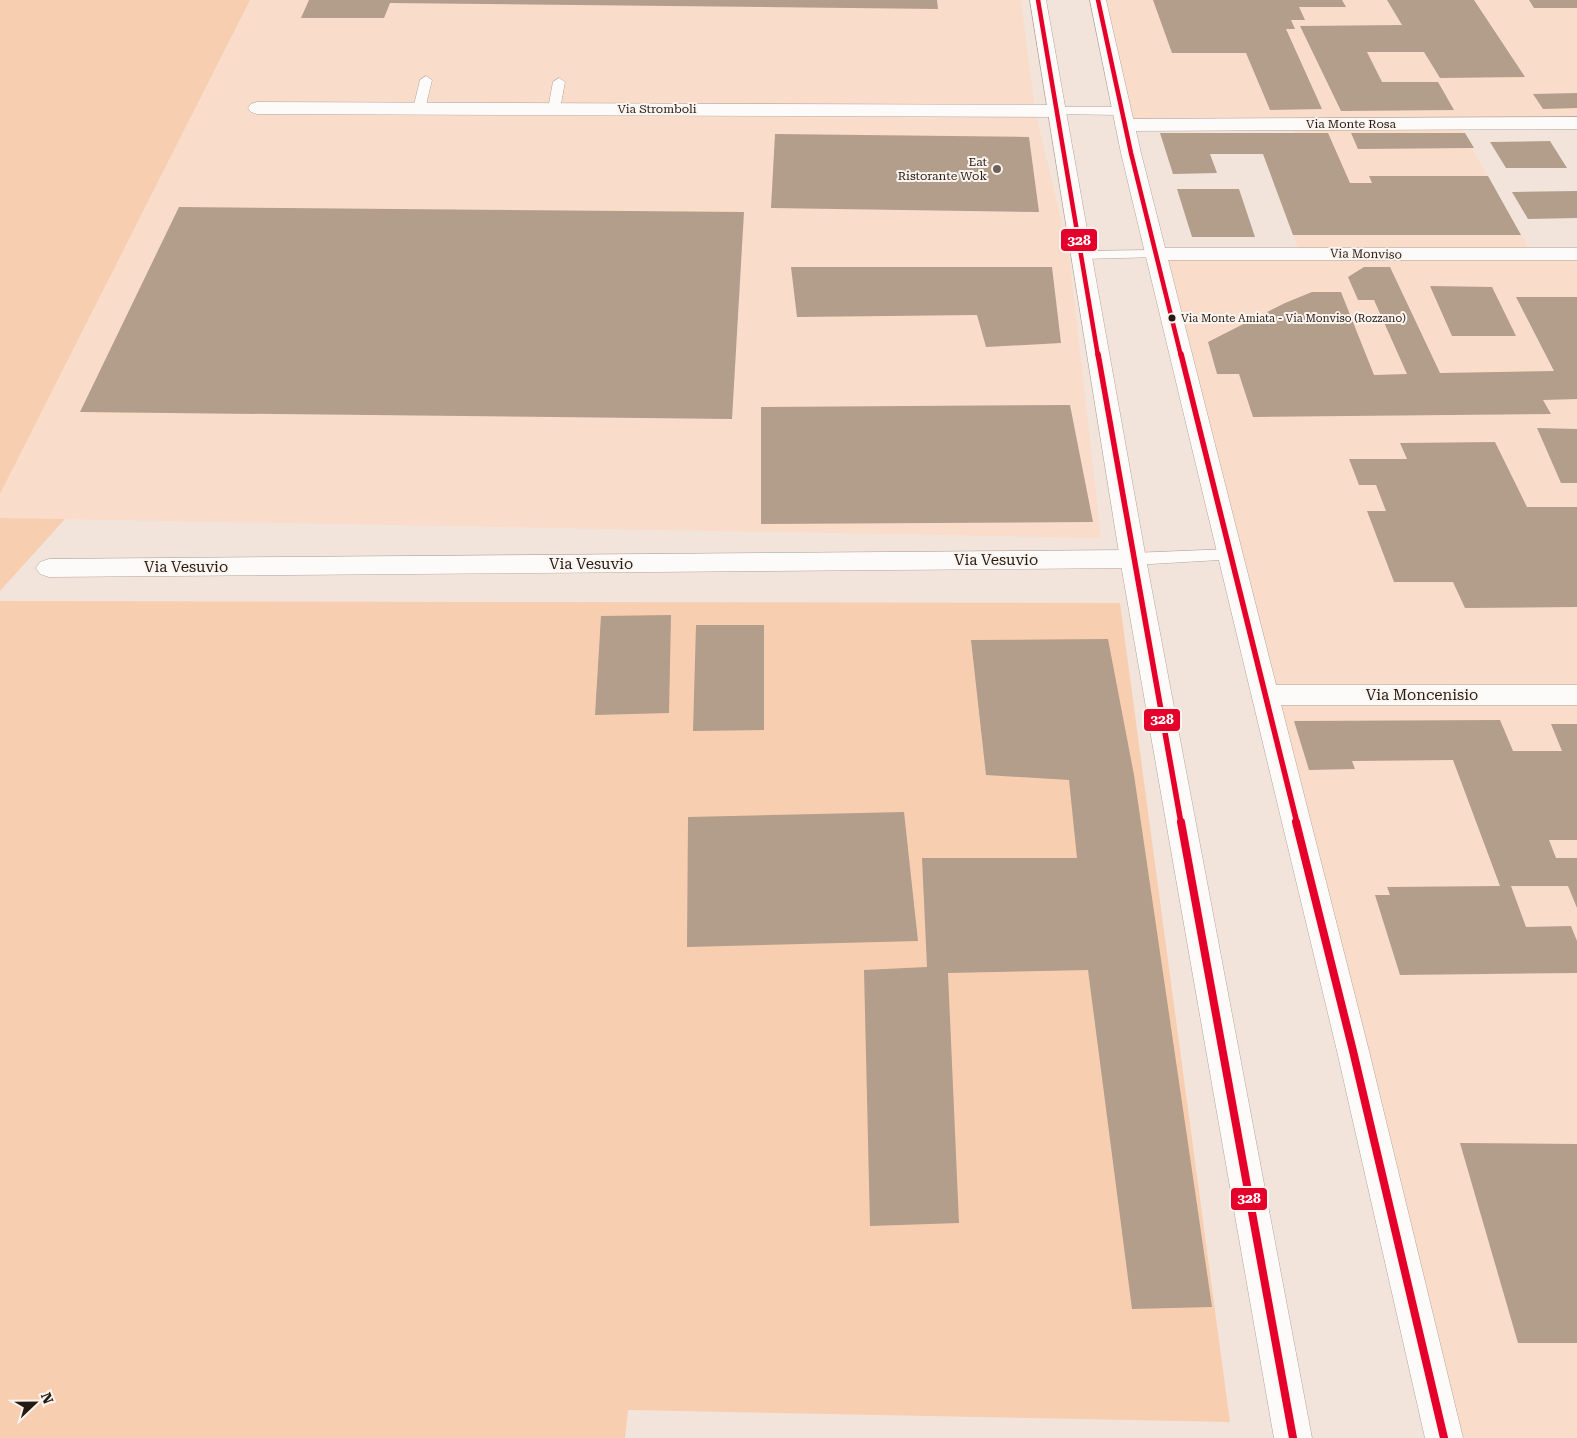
<svg xmlns="http://www.w3.org/2000/svg" width="1577" height="1438" viewBox="0 0 1577 1438" font-family="'Roboto Serif',serif">
<style>
.built{fill:#f9ddca}
.green{fill:#f8ceb1}
.building{fill:#b39d8b}
.lines{fill:none;stroke-linecap:round;stroke-linejoin:round}
.lane-casing{stroke:#b1a59d;stroke-width:1}
.street-casing{stroke:#b1a59d;stroke-width:1}
.secondary-casing{stroke:#b1a59d;stroke-width:1}
.lane{fill:#fdfbfa;fill-rule:evenodd}
.street{fill:#fdfbfa;fill-rule:evenodd}
.secondary{fill:#fdfbfa;fill-rule:evenodd}
.bus-1-far2-casing{stroke:#fbf4ef;stroke-width:7}
.bus-1-far1-casing{stroke:#fbf4ef;stroke-width:9}
.bus-1-casing{stroke:#fbf4ef;stroke-width:11}
.bus-1-far2{stroke:#e4002b;stroke-width:4.5}
.bus-1-far1{stroke:#e4002b;stroke-width:5.5}
.bus-1{stroke:#e4002b;stroke-width:8}
.poi-dot{fill:#6e6159;stroke:#fbf4ef;stroke-width:2}
.bus-dot{fill:#261b13;stroke:#fbf4ef;stroke-width:2}
.labels{text-anchor:middle;dominant-baseline:central;stroke-width:4;stroke-linejoin:round;paint-order:stroke}
.far-bus-label{font-size:11px;fill:#261b13;stroke:#fbf4ef;text-anchor:start}
.far-street-label{font-size:12px;fill:#261b13;stroke:#fbf4ef}
.far-poi-label{font-size:12px;fill:#261b13;stroke:#fbf4ef;text-anchor:end}
.street-label{font-size:15px;fill:#261b13;stroke:#fbf4ef}
.line-badge{stroke:#fbf4ef;stroke-width:2}
.badge-label{font-size:14px;text-anchor:middle;font-weight:bold;fill:#fff}
</style>
<rect width="100%" height="100%" fill="#f3e4db"/>
<g class="built">
<polygon points="250,0 1021,0 1035,110 1069,253 1101,538 0,518 0,494"/>
<polygon points="1098,0 1577,0 1577,123 1459,125 1532,254 1577,254 1577,1438 1444,1438 1155,254 1300,253 1263,154 1303,154 1291,124 1124,125"/>
</g>
<g class="green">
<polygon points="0,0 250,0 0,494"/>
<polygon points="0,518 65,519 0,591"/>
<polygon points="0,601 1120,603 1230,1422 628,1410 625,1438 0,1438"/>
</g>
<g class="building">
<polygon points="309,0 937,0 938,9 390,3 384,18 301,18"/>
<polygon points="1153,0 1342,0 1346,7 1299,7 1305,20 1291,20 1295,29 1286,29 1322,109 1270,110 1246,53 1172,53"/>
<polygon points="1387,0 1474,0 1525,77 1440,78 1424,52 1367,52 1382,82 1438,82 1454,110 1341,111 1300,26 1402,25"/>
<polygon points="1529,0 1577,0 1577,8 1534,8"/>
<polygon points="1577,93 1577,108 1543,109 1533,94"/>
<polygon points="1160,133 1328,133 1350,183 1372,183 1369,176 1488,176 1521,235 1293,235 1263,154 1210,154 1217,173 1173,174"/>
<polygon points="1351,133 1465,133 1474,148 1358,149"/>
<polygon points="775,134 1029,137 1039,212 771,208"/>
<polygon points="1550,141 1567,168 1506,168 1490,142"/>
<polygon points="1177,189 1239,189 1255,237 1192,237"/>
<polygon points="1577,191 1577,218 1528,219 1512,192"/>
<polygon points="179,207 744,212 732,419 80,412"/>
<polygon points="791,267 1052,267 1061,343 986,347 977,315 797,317"/>
<polygon points="1364,267 1390,267 1440,373 1554,371 1516,297 1577,297 1577,399 1543,400 1551,414 1253,417 1239,374 1217,374 1208,342 1285,303 1312,292 1341,292 1374,375 1407,374 1374,300 1358,300 1348,277"/>
<polygon points="1430,286 1492,287 1516,336 1452,336"/>
<polygon points="1070,405 1093,522 761,524 761,407"/>
<polygon points="1537,428 1577,429 1577,483 1561,483"/>
<polygon points="1495,442 1527,507 1577,507 1577,607 1465,608 1453,582 1394,582 1367,511 1386,511 1376,485 1359,485 1349,459 1407,459 1400,443"/>
<polygon points="671,615 669,713 595,715 601,616"/>
<polygon points="696,625 764,625 764,730 693,731"/>
<polygon points="1108,639 1134,775 1212,1307 1132,1309 1088,970 948,973 959,1223 870,1226 864,970 927,967 922,858 1077,858 1069,780 986,775 971,640"/>
<polygon points="1500,720 1513,751 1562,751 1551,724 1577,724 1577,840 1549,840 1556,858 1577,858 1577,908 1568,886 1511,886 1526,927 1571,926 1577,941 1577,973 1400,975 1375,895 1390,895 1387,887 1500,886 1453,760 1352,761 1355,769 1309,770 1294,721"/>
<polygon points="904,812 918,941 687,947 688,817"/>
<polygon points="1460,1143 1577,1144 1577,1343 1518,1343"/>
</g>
<g class="lines">
<defs>
<g id="lane">
<polygon points="426,76 432,80 425,109 419,113 415,112 413,109 420,80"/>
<polygon points="559,78 565,82 560,109 554,113 548,109 553,82"/>
<polygon points="1057,107 1121,107 1127,111 1121,115 1053,114 1051,111"/>
<polygon points="1155,250 1160,251 1162,254 1160,257 1082,259 1075,255 1082,251"/>
<polygon points="1231,549 1237,551 1240,555 1237,559 1133,565 1127,563 1124,559 1127,555 1133,553"/>
</g>
<g id="street">
<polygon points="257,102 1057,105 1064,107 1066,111 1064,115 1057,117 257,114 251,112 248,108 251,104"/>
<polygon points="1577,117 1577,129 1124,131 1117,129 1115,125 1117,121 1124,119"/>
<polygon points="1155,248 1577,248 1577,260 1155,260 1148,258 1145,254 1148,250"/>
<polygon points="1133,550 1142,553 1146,559 1142,565 1133,568 49,577 40,574 36,568 40,562 49,559"/>
<polygon points="1266,685 1577,685 1577,705 1266,705 1256,702 1252,695 1256,688"/>
</g>
<g id="secondary">
<polygon points="1030,0 1046,0 1146,559 1312,1438 1274,1438 1120,559"/>
<polygon points="1090,0 1106,0 1141,153 1369,1051 1463,1438 1425,1438 1337,1051 1121,153"/>
</g>
</defs>
<use href="#lane" class="lane-casing"/>
<use href="#street" class="street-casing"/>
<use href="#secondary" class="secondary-casing"/>
<use href="#lane" class="lane"/>
<use href="#street" class="street"/>
<use href="#secondary" class="secondary"/>
<defs>
<g id="bus-1-far2">
<polyline points="1038,0 1098,356"/>
<polyline points="1098,0 1131,153 1181,356"/>
</g>
<g id="bus-1-far1">
<polyline points="1098,354 1181,823"/>
<polyline points="1181,354 1297,823"/>
</g>
<g id="bus-1">
<polyline points="1181,822 1293,1438"/>
<polyline points="1296,822 1353,1051 1444,1438"/>
</g>
</defs>
<use href="#bus-1-far2" class="bus-1-far2-casing"/>
<use href="#bus-1-far1" class="bus-1-far1-casing"/>
<use href="#bus-1" class="bus-1-casing"/>
<use href="#bus-1-far2" class="bus-1-far2"/>
<use href="#bus-1-far1" class="bus-1-far1"/>
<use href="#bus-1" class="bus-1"/>
</g>
<circle class="poi-dot" cx="997" cy="169" r="5"/>
<circle class="bus-dot" cx="1172" cy="318" r="4.5"/>
<g class="labels">
<g class="far-bus-label">
<text x="1181" y="318">Via Monte Amiata - Via Monviso (Rozzano)</text>
</g>
<g class="far-street-label">
<text x="657" y="109">Via Stromboli</text>
<text x="1351" y="124">Via Monte Rosa</text>
<text transform="translate(1366 254) rotate(1)">Via Monviso</text>
</g>
<g class="far-poi-label">
<text x="987" y="162">Eat<tspan x="987" dy="14">Ristorante Wok</tspan></text>
</g>
<g class="street-label">
<text x="996" y="560">Via Vesuvio</text>
<text x="591" y="564">Via Vesuvio</text>
<text x="186" y="567">Via Vesuvio</text>
<text x="1422" y="695">Via Moncenisio</text>
</g>
</g>
<g class="line-badge">
<rect x="1060" y="228" width="38" height="24" rx="5" fill="#e4002b"/>
<rect x="1143" y="708" width="38" height="24" rx="5" fill="#e4002b"/>
<rect x="1230" y="1187" width="38" height="24" rx="5" fill="#e4002b"/>
</g>
<g class="badge-label">
<text x="1079" y="245">328</text>
<text x="1162" y="724">328</text>
<text x="1249" y="1203">328</text>
</g>
<g transform="translate(35 1403) rotate(68)" stroke="#fbf4ef" stroke-width="4" paint-order="stroke">
<path d="M0-4L9 19L0 12L-9 19Z" fill="#261b13"/>
<text y="-8" font-size="14" font-weight="bold" text-anchor="middle" fill="#261b13">N</text>
</g>
</svg>
